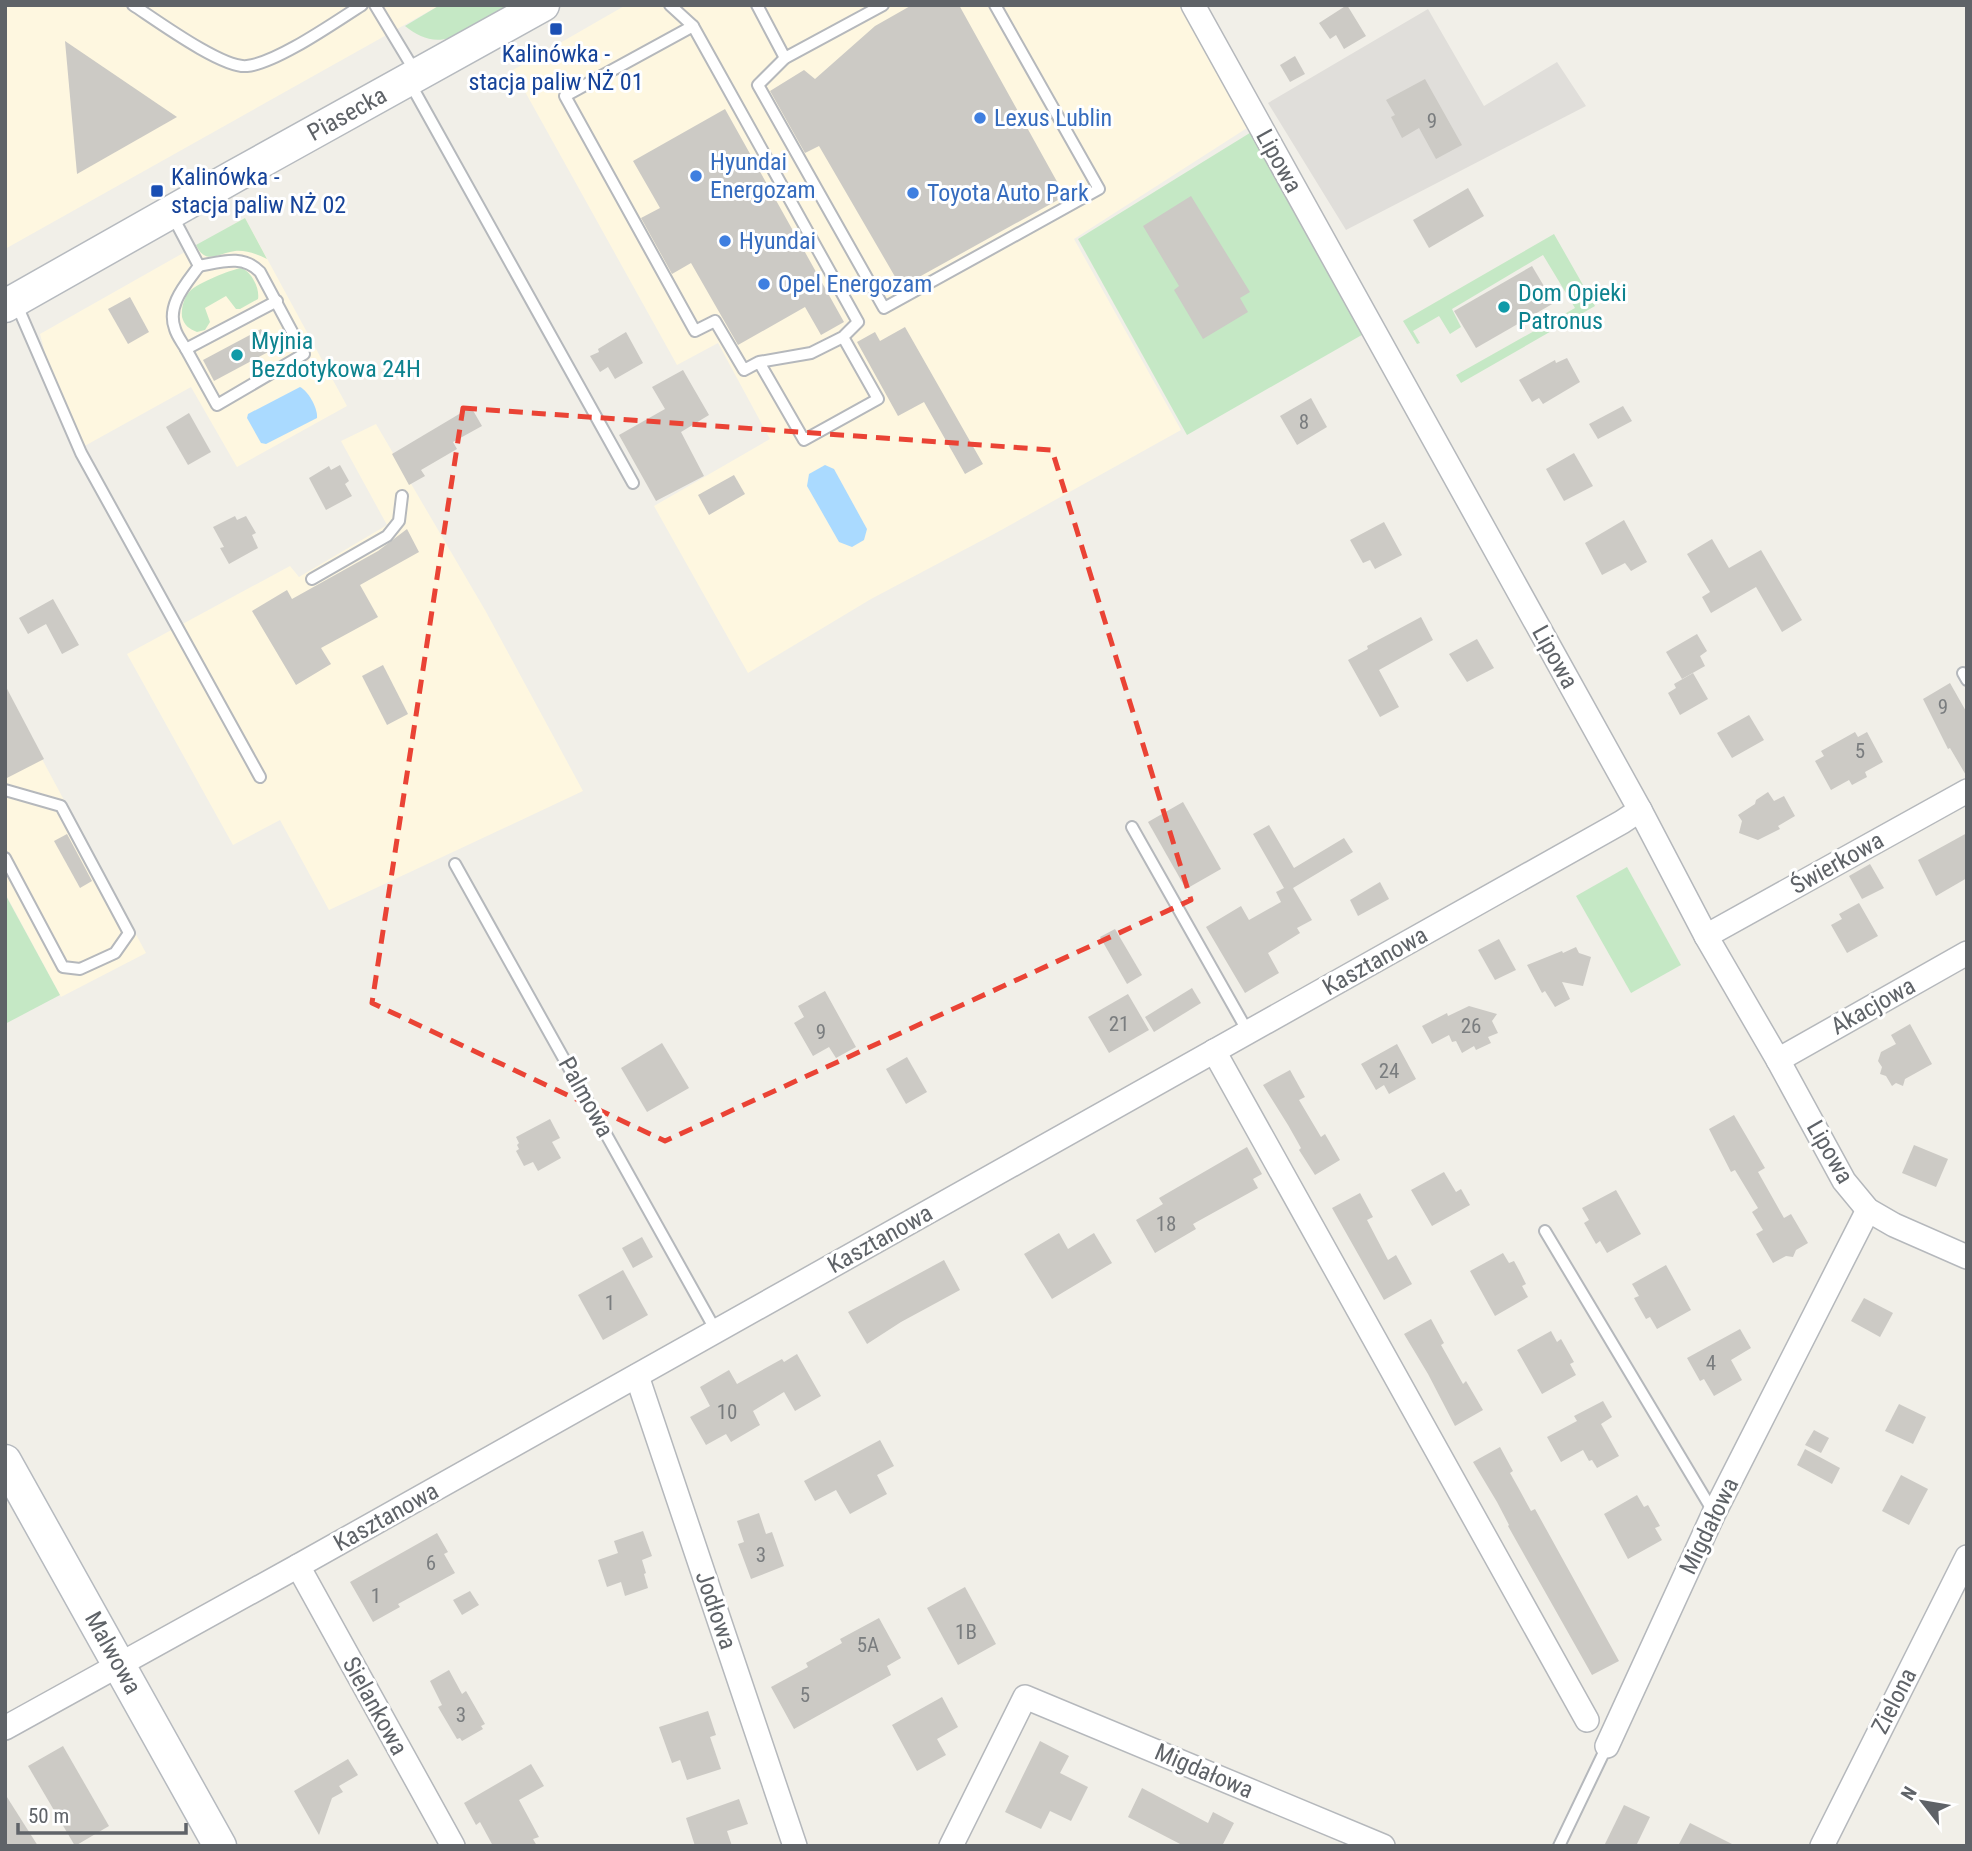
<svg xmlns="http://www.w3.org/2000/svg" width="1972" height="1851" viewBox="0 0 1972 1851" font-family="'Roboto Condensed',sans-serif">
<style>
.commercial{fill:#fef7e0}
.industrial{fill:#e0deda}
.green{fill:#c5e8c5}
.water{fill:#aadaff}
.building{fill:#cccac5}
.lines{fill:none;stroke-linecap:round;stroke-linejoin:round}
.lane-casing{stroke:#b5b8bc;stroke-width:14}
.street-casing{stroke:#b5b8bc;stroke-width:26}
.secondary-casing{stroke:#b6babf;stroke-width:35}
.lane{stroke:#fff;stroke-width:10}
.street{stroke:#fff;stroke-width:23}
.secondary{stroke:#fff;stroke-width:32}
.marked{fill:none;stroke:#ea4335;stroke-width:5;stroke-dasharray:14 9;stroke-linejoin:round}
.transit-dot{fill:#1a4fb4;stroke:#fff;stroke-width:2.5}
.shop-dot{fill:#3f7fe0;stroke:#fff;stroke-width:2.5}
.culture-dot{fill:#0f9aa8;stroke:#fff;stroke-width:2.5}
.labels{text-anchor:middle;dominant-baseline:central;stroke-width:6;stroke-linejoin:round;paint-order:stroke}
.number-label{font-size:21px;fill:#7a7d7f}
.transit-label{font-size:24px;fill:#164399;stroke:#fff}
.street-label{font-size:24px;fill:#5f6368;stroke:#fff}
.shop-label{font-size:24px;fill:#366cbe;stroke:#fff;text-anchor:start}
.culture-label{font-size:24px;fill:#0d838f;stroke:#fff;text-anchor:start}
</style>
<rect width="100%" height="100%" fill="#f1efe8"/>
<g class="commercial">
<polygon points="5,5 440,5 5,249"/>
<polygon points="626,5 1180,5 1247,128 1074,239 1181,430 994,534 871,599 748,673 654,506 770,439 718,343 677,365 513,70"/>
<polygon points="245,218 347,406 237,467 191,387 81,448 58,403 40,334"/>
<polygon points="376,424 485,610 583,791 329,910 280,820 233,845 127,654 290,566 299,577 387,525 341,441"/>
<polygon points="5,690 146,953 61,997 5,893"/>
</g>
<polygon class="industrial" points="1428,9 1484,106 1557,62 1586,106 1346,230 1268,103"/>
<g class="green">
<path d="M440 5H509L450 38C432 43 419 37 405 26Z"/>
<polygon points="1253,131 1367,332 1187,435 1078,239"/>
<path d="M245 218 267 259C257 254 246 250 235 251 218 253 206 266 196 245Z"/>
<polygon points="1554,234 1595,306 1461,383 1456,375 1575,308 1543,255 1452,309 1461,327 1450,334 1439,316 1413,331 1420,343 1417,344 1403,321"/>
<path d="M241 268C251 271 260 288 258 299L240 309H236L226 296 205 308 210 322 205 330 197 332C189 329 184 325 182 317 181 308 184 297 190 291 198 283 230 270 241 268Z"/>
<polygon points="1627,867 1681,965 1631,993 1576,896"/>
<polygon points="5,894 60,995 5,1024"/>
</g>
<g class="water">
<path d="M300 387C308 391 318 408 317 418L266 444 261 443 247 418 248 414Z"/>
<polygon points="825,465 834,469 867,529 864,540 852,547 839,542 807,486 809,474"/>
</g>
<g class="building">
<polygon points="912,5 959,5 1065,196 901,287 819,146 805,153 770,91 804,70 815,79 875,26"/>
<polygon points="1347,5 1366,36 1344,49 1336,35 1330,39 1319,23"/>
<polygon points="65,41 177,117 77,174"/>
<polygon points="1295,56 1305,74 1290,82 1280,65"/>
<polygon points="1425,79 1462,145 1436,159 1419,128 1402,138 1391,117 1395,115 1386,100"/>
<polygon points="725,109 844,322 821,335 805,307 738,345 691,263 672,274 641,218 660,208 633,161"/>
<polygon points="1468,188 1484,216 1429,248 1413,220"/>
<polygon points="1191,196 1250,292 1240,298 1248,312 1203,339 1174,290 1179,286 1143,226"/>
<polygon points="1532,266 1554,303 1476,348 1454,311"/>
<polygon points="130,297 149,332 128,344 108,309"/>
<polygon points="905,327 983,464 965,474 924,402 898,416 857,342 875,332 880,341"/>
<polygon points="261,329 272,350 214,381 203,360"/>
<polygon points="626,332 643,363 615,379 608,367 600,372 590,356 599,352 598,349"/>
<polygon points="1567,358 1580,382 1543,404 1539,398 1532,402 1519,380 1555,360 1556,363"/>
<polygon points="683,370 709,415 681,432 704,476 656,501 619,435 665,409 652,387"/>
<polygon points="1311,398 1327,427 1297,445 1280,416"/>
<polygon points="1623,406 1632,421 1598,439 1589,424"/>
<polygon points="471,407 482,426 453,442 457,449 421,470 425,476 409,485 392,454"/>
<polygon points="189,413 211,452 188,465 166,427"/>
<polygon points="1574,453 1593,486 1564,501 1546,469"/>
<polygon points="340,465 349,481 345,484 352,496 326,510 309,478 329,466 331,470"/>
<polygon points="734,475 745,494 709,515 698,495"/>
<polygon points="235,516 237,520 246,516 256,533 252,535 258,548 229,564 220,548 224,547 213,527"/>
<polygon points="1624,520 1647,562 1631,571 1625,563 1602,575 1585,543"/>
<polygon points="1384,522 1402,555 1375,569 1370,560 1363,563 1350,540"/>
<polygon points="407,529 419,552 360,585 378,617 321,648 331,664 296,685 252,611 287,590 292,599 378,551"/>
<polygon points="1712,539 1729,568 1761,550 1802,620 1782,632 1756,587 1711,613 1702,597 1710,592 1687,554"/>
<polygon points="53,599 79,645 62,654 46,624 28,634 19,618"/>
<polygon points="1421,617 1433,640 1379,670 1399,707 1380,717 1348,660 1368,649 1367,646"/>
<polygon points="1697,634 1707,651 1700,656 1705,666 1682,679 1666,652"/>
<polygon points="1477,639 1494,668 1467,682 1449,654"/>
<polygon points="383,665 408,714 387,725 362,676"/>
<polygon points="1693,673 1708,699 1680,715 1668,693 1676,688 1674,684"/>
<polygon points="1950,683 1967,713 1967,777 1950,748 1948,749 1923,699"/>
<polygon points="5,685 44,759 5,779"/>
<polygon points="1749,715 1764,740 1732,758 1717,733"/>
<polygon points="1855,732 1858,737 1867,732 1883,762 1865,772 1867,777 1852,785 1849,780 1831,790 1815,761 1824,756 1821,751"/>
<polygon points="1768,792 1774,801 1784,796 1795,816 1778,826 1780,829 1758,840 1739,833 1742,821 1738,815 1755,804 1756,800"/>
<polygon points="1183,802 1221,869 1186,889 1148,822"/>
<polygon points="1269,825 1294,868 1344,838 1353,852 1293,888 1312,920 1297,928 1300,933 1268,953 1279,973 1245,993 1206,927 1241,906 1249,920 1281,902 1276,892 1284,888 1253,834"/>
<polygon points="1967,833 1967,878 1936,896 1918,860"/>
<polygon points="67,834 92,881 80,888 54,841"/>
<polygon points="1870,864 1884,888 1862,899 1849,876"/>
<polygon points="1380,882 1389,899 1358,916 1350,900"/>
<polygon points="1859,903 1878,936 1847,953 1831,925 1842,919 1839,914"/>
<polygon points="1115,929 1142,975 1127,984 1100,937"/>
<polygon points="1499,939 1516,970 1495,980 1478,950"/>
<polygon points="1576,947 1579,953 1591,957 1583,986 1562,982 1570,999 1555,1007 1545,991 1542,993 1527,965 1562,951 1563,953"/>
<polygon points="1192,988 1201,1003 1154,1032 1145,1017"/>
<polygon points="825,991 856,1047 836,1058 829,1047 813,1056 794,1023 804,1017 798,1006"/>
<polygon points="1128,994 1149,1030 1109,1053 1088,1017"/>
<polygon points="1469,1006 1497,1014 1492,1021 1498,1033 1488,1037 1491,1043 1476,1050 1474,1046 1462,1053 1456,1041 1452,1042 1449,1035 1432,1044 1422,1026 1447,1013 1448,1016"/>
<polygon points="1910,1024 1932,1064 1905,1079 1903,1086 1896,1083 1892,1086 1886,1076 1880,1074 1882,1067 1878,1061 1881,1052 1896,1044 1891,1035"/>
<polygon points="662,1043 689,1088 647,1112 621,1068"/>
<polygon points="1397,1044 1416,1079 1389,1094 1384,1085 1376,1090 1361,1064"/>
<polygon points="907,1057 927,1092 906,1104 886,1069"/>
<polygon points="1290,1070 1305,1097 1299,1100 1321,1137 1325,1134 1340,1160 1315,1175 1299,1150 1301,1148 1288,1125 1263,1085"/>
<polygon points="1734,1115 1765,1168 1758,1172 1784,1218 1791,1214 1808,1243 1796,1250 1793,1257 1786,1256 1773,1263 1756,1234 1763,1230 1752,1212 1758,1208 1735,1170 1731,1172 1709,1129"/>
<polygon points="550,1119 560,1138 552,1142 561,1158 538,1171 533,1162 524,1166 516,1151 519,1149 517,1145 519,1143 516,1137"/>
<polygon points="1914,1145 1948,1159 1936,1187 1902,1173"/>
<polygon points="1247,1147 1262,1174 1253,1179 1258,1188 1193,1224 1196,1229 1155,1253 1136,1220 1163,1204 1159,1198"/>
<polygon points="1444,1172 1456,1192 1461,1189 1470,1205 1432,1226 1411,1190"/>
<polygon points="1616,1190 1641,1234 1607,1253 1600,1241 1596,1244 1584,1223 1589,1220 1582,1208"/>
<polygon points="1360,1193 1373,1217 1367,1220 1388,1260 1396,1255 1412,1284 1384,1300 1332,1208"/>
<polygon points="1059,1233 1068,1249 1094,1233 1112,1263 1052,1299 1024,1254"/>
<polygon points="642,1237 653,1257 633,1268 622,1248"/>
<polygon points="1503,1253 1509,1263 1514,1261 1520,1272 1526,1284 1522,1286 1528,1297 1495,1316 1470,1271"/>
<polygon points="944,1260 960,1290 901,1322 867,1344 848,1312"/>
<polygon points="1666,1265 1691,1310 1657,1329 1650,1317 1646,1319 1634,1298 1639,1296 1632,1284"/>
<polygon points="623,1270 648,1315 603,1340 578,1295"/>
<polygon points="1864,1298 1893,1313 1880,1337 1851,1321"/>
<polygon points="1431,1319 1444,1343 1441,1345 1463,1384 1466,1381 1483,1410 1455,1426 1428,1374 1404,1334"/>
<polygon points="1740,1329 1751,1348 1731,1360 1742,1380 1714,1396 1704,1379 1700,1381 1687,1358"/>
<polygon points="1551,1331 1557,1342 1561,1339 1574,1362 1570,1364 1576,1375 1542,1394 1517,1350"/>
<polygon points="797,1354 821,1396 795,1411 784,1392 753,1411 760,1425 731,1442 726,1434 706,1445 690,1417 710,1406 700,1387 729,1370 737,1384 782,1359 784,1362"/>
<polygon points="1603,1401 1612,1417 1601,1424 1619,1456 1597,1468 1592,1460 1589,1461 1583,1450 1561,1462 1547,1437 1577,1421 1574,1416"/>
<polygon points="1899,1404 1926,1417 1913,1444 1885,1431"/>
<polygon points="1814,1430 1829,1438 1821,1453 1805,1445"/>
<polygon points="880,1440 894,1466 877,1475 887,1494 850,1514 836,1490 815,1501 804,1481"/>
<polygon points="1500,1447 1513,1471 1510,1473 1519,1489 1531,1511 1535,1509 1619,1661 1592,1675 1508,1526 1509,1525 1497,1502 1473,1462"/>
<polygon points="1805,1449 1840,1468 1832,1484 1797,1465"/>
<polygon points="1901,1475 1928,1489 1909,1525 1882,1511"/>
<polygon points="1637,1495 1644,1507 1648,1505 1660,1526 1655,1528 1662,1540 1628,1559 1604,1514"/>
<polygon points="759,1513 766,1534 772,1532 784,1566 751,1579 738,1544 744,1542 737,1521"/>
<polygon points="643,1531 652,1556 642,1560 646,1573 644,1574 648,1588 625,1596 621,1582 607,1587 598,1560 618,1553 614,1541"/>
<polygon points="437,1533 448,1552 444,1554 455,1573 398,1604 400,1607 373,1622 350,1582"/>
<polygon points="965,1587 996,1644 958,1665 927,1608"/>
<polygon points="470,1591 479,1605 462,1615 453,1600"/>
<polygon points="879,1618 901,1658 887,1666 891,1675 794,1729 771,1687 808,1667 806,1663 842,1643 840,1639"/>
<polygon points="449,1670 462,1694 466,1691 485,1724 481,1726 483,1729 462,1741 460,1738 457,1739 438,1707 442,1705 430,1681"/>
<polygon points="942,1697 958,1727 937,1739 946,1755 917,1771 892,1725"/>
<polygon points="708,1711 716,1735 710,1737 721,1769 687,1780 680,1760 672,1763 659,1727"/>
<polygon points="1040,1741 1069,1756 1060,1773 1088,1787 1071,1821 1050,1811 1041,1829 1005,1812"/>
<polygon points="63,1746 109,1826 75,1846 28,1766"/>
<polygon points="348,1759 358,1775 339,1786 343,1792 332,1798 319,1835 294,1791"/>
<polygon points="531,1764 544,1786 519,1800 539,1837 533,1839 537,1846 493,1846 480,1822 476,1825 464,1803"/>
<polygon points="1142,1788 1208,1823 1213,1812 1234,1823 1222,1846 1184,1846 1128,1817"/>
<polygon points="5,1794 38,1846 5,1846"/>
<polygon points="739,1799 748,1824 727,1831 732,1846 695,1846 686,1818"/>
<polygon points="1624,1805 1650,1817 1636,1846 1604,1846"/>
<polygon points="1690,1823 1736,1846 1678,1846"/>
</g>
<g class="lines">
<defs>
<g id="lane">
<path d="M133 5C156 20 223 69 247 66 277 63 335 22 362 5"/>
<polyline points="375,5 416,73"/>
<polyline points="670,5 693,26"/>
<polyline points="757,5 785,58"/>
<polyline points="883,5 785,58 758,85 884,308 1099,189 995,5"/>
<polyline points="410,83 633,483"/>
<path d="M172 215 199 266C221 262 243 254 260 272L304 354 217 405 186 349"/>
<path d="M199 266C186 284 166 305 175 329 177 336 182 342 186 349L277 301"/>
<polyline points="16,303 81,453 260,777"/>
<polyline points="759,362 811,353 843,337 858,322 693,26 565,96 695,331 715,321 744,370 759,362 804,440 878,399 843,337"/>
<polyline points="312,579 387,536 399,521 402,496"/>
<polyline points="1963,673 1967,680"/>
<polyline points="5,790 61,806 129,933 115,953 80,969 63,967 5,858"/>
<polyline points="1132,827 1248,1032"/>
<polyline points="455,864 716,1331"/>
<polyline points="1545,1231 1714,1513"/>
<polyline points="1559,1846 1607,1746"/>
</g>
<g id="street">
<polyline points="1193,5 1640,810 1706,936 1778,1060 1844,1181 1868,1210 1894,1225 1967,1257"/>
<polyline points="1706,936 1967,791"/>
<polyline points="1214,1051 1587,1720"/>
<polyline points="1778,1060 1967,953"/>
<polyline points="637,1376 795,1846"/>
<polyline points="298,1566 453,1846"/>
<polyline points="5,1728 298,1566 1622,822 1640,810"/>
<polyline points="1607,1746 1714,1513 1868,1210"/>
<polyline points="951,1846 1025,1697 1383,1846"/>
<polyline points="1822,1846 1967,1557"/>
</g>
<g id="secondary">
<polyline points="5,306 233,177 543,5"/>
<polyline points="5,1461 220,1846"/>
</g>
</defs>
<use href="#lane" class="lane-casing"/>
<use href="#street" class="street-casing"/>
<use href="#secondary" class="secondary-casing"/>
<use href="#lane" class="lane"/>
<use href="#street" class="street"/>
<use href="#secondary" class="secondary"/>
</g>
<path class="marked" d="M463 408 1052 450 1191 900 665 1141 372 1003Z"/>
<g class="transit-dot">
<rect x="549" y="22" width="14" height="14" rx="3.5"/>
<rect x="150" y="184" width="14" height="14" rx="3.5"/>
</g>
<g class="shop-dot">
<circle cx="980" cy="118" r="7"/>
<circle cx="696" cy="176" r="7"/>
<circle cx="913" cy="193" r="7"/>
<circle cx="725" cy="241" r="7"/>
<circle cx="764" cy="284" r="7"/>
</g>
<g class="culture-dot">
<circle cx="1504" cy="307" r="7"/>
<circle cx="237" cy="355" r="7"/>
</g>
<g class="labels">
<g class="number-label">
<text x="1432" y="121">9</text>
<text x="1304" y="422">8</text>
<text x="1943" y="707">9</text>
<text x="1860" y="751">5</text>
<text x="1119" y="1024">21</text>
<text x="1471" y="1026">26</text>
<text x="821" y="1032">9</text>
<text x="1389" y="1071">24</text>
<text x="1166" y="1224">18</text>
<text x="610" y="1303">1</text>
<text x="1711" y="1363">4</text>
<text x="727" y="1412">10</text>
<text x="761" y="1555">3</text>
<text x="431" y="1563">6</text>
<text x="376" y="1596">1</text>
<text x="966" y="1632">1B</text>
<text x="868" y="1645">5A</text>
<text x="805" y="1695">5</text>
<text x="461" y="1715">3</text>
</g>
<g class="transit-label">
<text x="556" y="54">Kalinówka -<tspan x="556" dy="28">stacja paliw NŻ 01</tspan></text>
<text x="171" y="177" text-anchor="start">Kalinówka -<tspan x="171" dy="28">stacja paliw NŻ 02</tspan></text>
</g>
<g class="street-label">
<text transform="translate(347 114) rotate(-29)">Piasecka</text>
<text transform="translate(1279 161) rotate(61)">Lipowa</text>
<text transform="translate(1555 657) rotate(61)">Lipowa</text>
<text transform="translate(1837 863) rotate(-29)">Świerkowa</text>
<text transform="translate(1375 961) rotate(-29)">Kasztanowa</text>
<text transform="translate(1873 1006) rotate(-29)">Akacjowa</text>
<text transform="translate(586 1097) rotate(61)">Palmowa</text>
<text transform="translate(1830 1152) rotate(60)">Lipowa</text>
<text transform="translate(880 1239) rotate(-29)">Kasztanowa</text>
<text transform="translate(386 1517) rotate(-29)">Kasztanowa</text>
<text transform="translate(1709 1526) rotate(-64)">Migdałowa</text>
<text transform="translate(716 1610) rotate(71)">Jodłowa</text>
<text transform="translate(113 1653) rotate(61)">Malwowa</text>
<text transform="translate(1894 1701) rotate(-63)">Zielona</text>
<text transform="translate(375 1706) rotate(61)">Sielankowa</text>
<text transform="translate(1204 1771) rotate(23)">Migdałowa</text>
</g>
<g class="shop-label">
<text x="994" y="118">Lexus Lublin</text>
<text x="710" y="162">Hyundai<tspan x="710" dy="28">Energozam</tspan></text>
<text x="927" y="193">Toyota Auto Park</text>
<text x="739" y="241">Hyundai</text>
<text x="778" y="284">Opel Energozam</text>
</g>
<g class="culture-label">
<text x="1518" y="293">Dom Opieki<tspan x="1518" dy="28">Patronus</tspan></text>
<text x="251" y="341">Myjnia<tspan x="251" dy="28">Bezdotykowa 24H</tspan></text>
</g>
</g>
<rect width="1972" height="1851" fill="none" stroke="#5f6368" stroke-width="14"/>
<g transform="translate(1923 1802) rotate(301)" stroke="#ffffff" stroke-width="5" paint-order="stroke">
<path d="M0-5L12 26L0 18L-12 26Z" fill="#5f6368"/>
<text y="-10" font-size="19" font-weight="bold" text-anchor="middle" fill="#5f6368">N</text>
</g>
<path d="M18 1823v10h168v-10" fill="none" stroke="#5f6368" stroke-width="3.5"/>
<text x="28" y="1823" font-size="21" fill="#5f6368" stroke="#ffffff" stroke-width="5" paint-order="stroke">50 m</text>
</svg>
